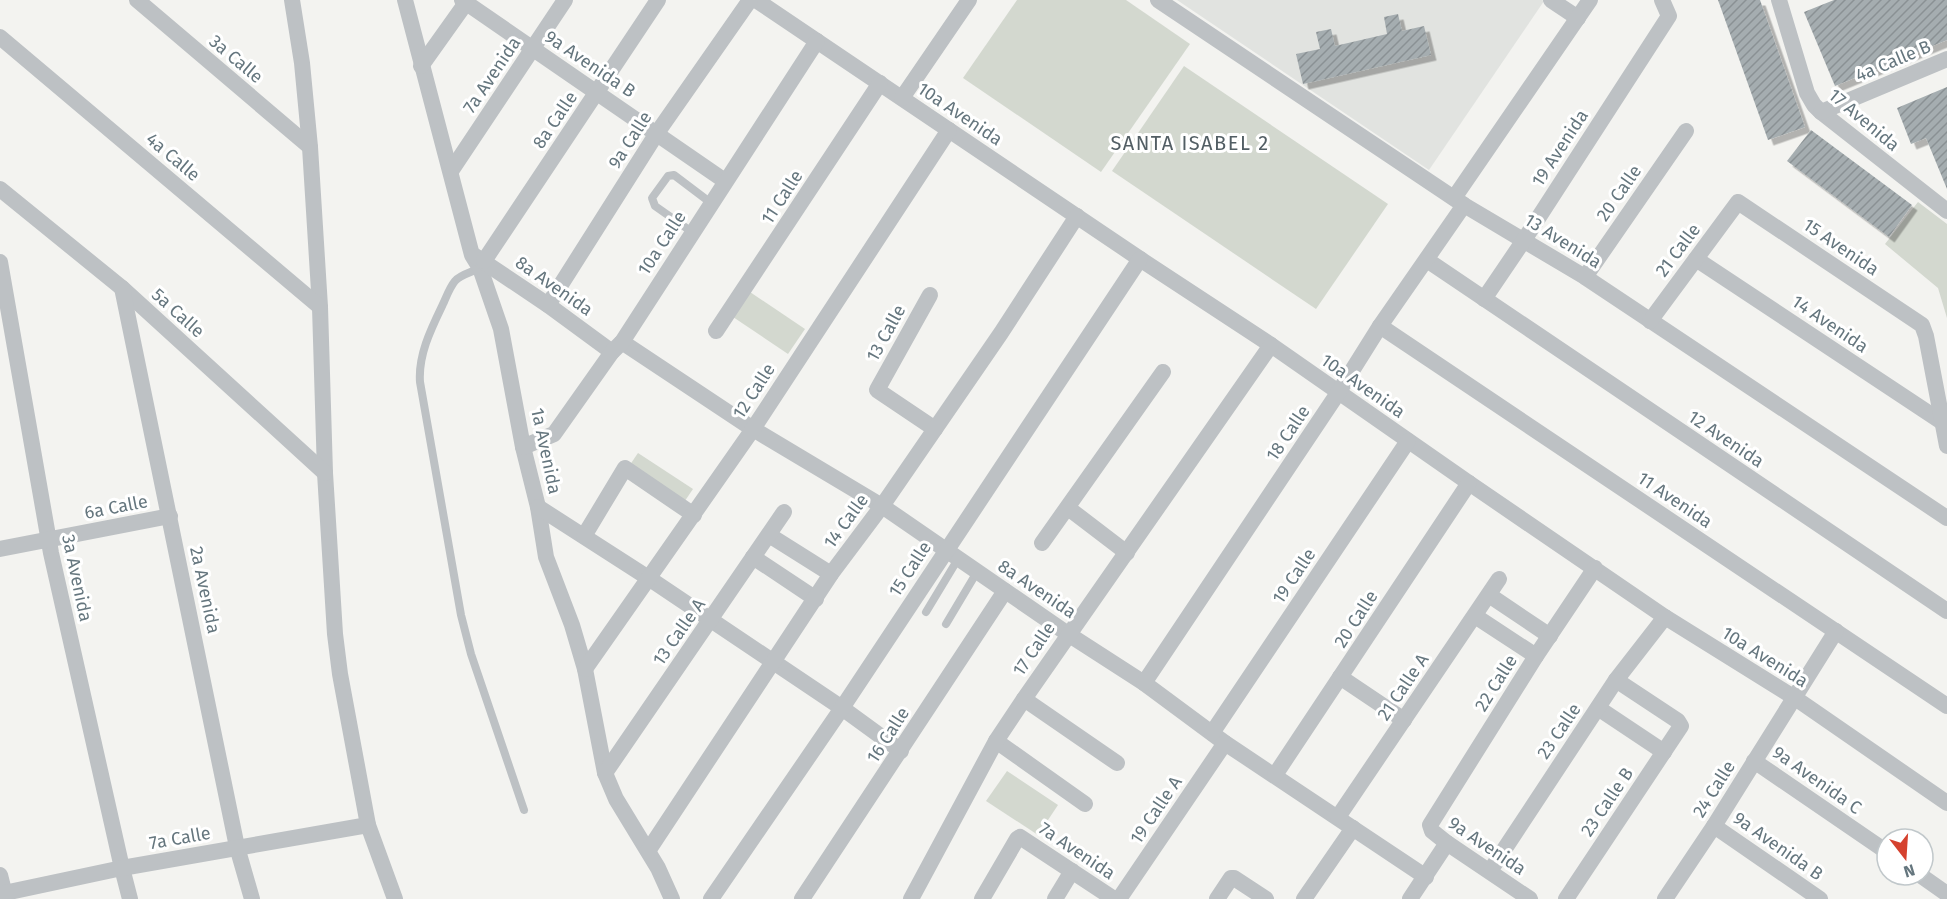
<svg xmlns="http://www.w3.org/2000/svg" width="1947" height="899" viewBox="0 0 1947 899" font-family="'Fira Sans',sans-serif">
<style>
.built{fill:#e1e3e0}
.green{fill:#d3d8cf}
.building{fill:url(#building-hatch);filter:url(#shadow)}
.lines{fill:none;stroke-linecap:round;stroke-linejoin:round}
.service{stroke:#bdc1c4;stroke-width:8}
.minor{stroke:#bdc1c4;stroke-width:16}
.labels{text-anchor:middle;dominant-baseline:central;stroke-width:6;stroke-linejoin:round;paint-order:stroke}
.street-label{font-size:18px;fill:#65767e;stroke:#fff}
.neighbourhood-label{font-size:20px;letter-spacing:1.5px;fill:#525e64;stroke:#fff}
</style>
<defs>
<pattern id="building-hatch" width="6" height="6" patternUnits="userSpaceOnUse" patternTransform="scale(1.5)"><rect width="6" height="6" fill="#a5adb0"/><path d="M-1 1l2-2M0 6l6-6M5 7l2-2" fill="none" stroke="#8a9194"/></pattern>
<filter id="shadow"><feDropShadow dx="5.5" dy="5.5" stdDeviation="0" flood-color="#0004"/></filter>
</defs>
<rect width="100%" height="100%" fill="#f3f3f0"/>
<polygon class="built" points="1177,0 1542,0 1544,1 1429,170"/>
<g class="green">
<polygon points="1017,0 1126,0 1190,44 1101,172 963,78"/>
<polygon points="1184,66 1388,204 1316,309 1112,171"/>
<polygon points="1918,202 1947,224 1947,318 1938,288 1885,244"/>
<polygon points="750,292 805,329 788,354 733,317"/>
<polygon points="638,453 693,489 678,511 623,475"/>
<polygon points="1007,771 1058,805 1038,835 986,801"/>
</g>
<g class="building">
<polygon points="1718,0 1760,0 1805,127 1768,140"/>
<polygon points="1834,0 1947,0 1947,40 1835,86 1804,12"/>
<polygon points="1398,14 1402,31 1424,26 1431,55 1303,84 1296,54 1320,49 1316,32 1331,29 1335,46 1387,34 1384,17"/>
<polygon points="1947,87 1947,189 1926,138 1911,144 1897,108"/>
<polygon points="1811,130 1912,205 1889,237 1787,161"/>
</g>
<g class="lines">
<g class="service">
<polyline points="692,232 655,206 652,198 668,176 674,175 711,203"/>
<path d="M480 268C472 272 460 275 455 281 450 287 447 295 444 302 432 327 418 354 420 382L461 615 471 654 524 810"/>
<polyline points="926,612 958,559"/>
<polyline points="946,624 977,572"/>
</g>
<g class="minor">
<polyline points="137,0 310,147"/>
<polyline points="292,0 302,63 310,147 320,307 325,473 335,634 340,674 368,825 395,899"/>
<polyline points="405,0 472,255 480,268 501,329 523,447 538,507 546,557 572,625 585,669 605,773 616,799 658,868 672,899"/>
<polyline points="462,0 725,181"/>
<polyline points="756,0 1140,259 1271,345 1469,483 1665,617 1795,698 1947,803"/>
<polyline points="1158,0 1464,205 1585,277 1947,518"/>
<polyline points="1551,0 1578,18"/>
<polyline points="1779,0 1807,93 1814,105 1821,112 1947,211"/>
<polyline points="0,37 320,307"/>
<polyline points="421,66 468,0"/>
<polyline points="902,98 969,0"/>
<polyline points="1821,112 1947,59"/>
<polyline points="451,171 565,0"/>
<polyline points="0,189 122,288 325,473"/>
<polyline points="1454,198 1590,0"/>
<polyline points="475,256 548,305 612,352"/>
<polyline points="1696,259 1942,422"/>
<polyline points="1427,260 1947,611"/>
<polyline points="484,261 658,0"/>
<polyline points="0,262 51,553 122,868 130,899"/>
<polyline points="1585,277 1686,131"/>
<polyline points="122,288 237,847 252,899"/>
<polyline points="930,295 877,390 935,429"/>
<polyline points="1484,299 1524,240 1669,16 1662,0"/>
<polyline points="548,305 657,133 750,0"/>
<polyline points="1650,321 1738,202 1922,325 1926,336 1947,446"/>
<polyline points="1380,326 1947,706"/>
<polyline points="716,331 880,83"/>
<polyline points="622,342 753,429 882,506 1068,634 1144,683 1225,743 1426,877"/>
<polyline points="523,447 554,434 612,352 622,342 817,41"/>
<polyline points="538,507 650,579 842,708 901,751"/>
<polyline points="1068,508 1127,553"/>
<polyline points="769,535 831,574"/>
<polyline points="584,536 625,468 694,515"/>
<polyline points="1042,543 1163,372"/>
<polyline points="0,549 170,516"/>
<polyline points="753,557 816,599"/>
<polyline points="1489,595 1550,636"/>
<polyline points="1475,616 1536,656"/>
<polyline points="585,669 753,429 949,130"/>
<polyline points="1340,677 1404,720"/>
<polyline points="1144,683 1338,393 1380,326 1464,205"/>
<polyline points="1024,699 1117,763"/>
<polyline points="1598,708 1664,752"/>
<polyline points="1212,733 1408,441"/>
<polyline points="996,741 1085,804"/>
<polyline points="1754,761 1887,852"/>
<polyline points="605,773 784,512"/>
<polyline points="1275,775 1469,483"/>
<polyline points="1338,817 1499,579"/>
<polyline points="1714,826 1820,899"/>
<polyline points="648,851 831,574 882,506 935,429 1001,333 1077,216"/>
<polyline points="1490,871 1616,680 1665,617"/>
<polyline points="0,875 6,899"/>
<polyline points="1920,875 1947,894"/>
<polyline points="0,894 122,868 368,825"/>
<polyline points="711,899 842,708 1140,259"/>
<polyline points="802,899 1005,591"/>
<polyline points="911,899 996,741 1024,699 1271,345"/>
<polyline points="982,899 1017,839 1020,837 1114,899"/>
<polyline points="1055,899 1072,871"/>
<polyline points="1119,899 1225,743"/>
<polyline points="1217,899 1231,878 1234,878 1266,899"/>
<polyline points="1304,899 1353,828"/>
<polyline points="1410,899 1447,843"/>
<polyline points="1530,899 1447,843 1432,831 1430,825 1536,656 1595,568"/>
<polyline points="1566,899 1681,726 1678,721 1616,680"/>
<polyline points="1665,899 1714,826 1836,631"/>
</g>
</g>
<g class="labels">
<g class="street-label">
<text transform="translate(236 59) rotate(40)">3a Calle</text>
<text transform="translate(1893 61) rotate(-23)">4a Calle B</text>
<text transform="translate(590 64) rotate(34)">9a Avenida B</text>
<text transform="translate(492 75) rotate(-56)">7a Avenida</text>
<text transform="translate(960 114) rotate(34)">10a Avenida</text>
<text transform="translate(555 120) rotate(-56)">8a Calle</text>
<text transform="translate(1864 120) rotate(40)">17 Avenida</text>
<text transform="translate(630 140) rotate(-57)">9a Calle</text>
<text transform="translate(1560 148) rotate(-57)">19 Avenida</text>
<text transform="translate(173 157) rotate(40)">4a Calle</text>
<text transform="translate(1619 193) rotate(-55)">20 Calle</text>
<text transform="translate(782 197) rotate(-57)">11 Calle</text>
<text transform="translate(1563 241) rotate(32)">13 Avenida</text>
<text transform="translate(662 243) rotate(-57)">10a Calle</text>
<text transform="translate(1841 247) rotate(34)">15 Avenida</text>
<text transform="translate(1678 250) rotate(-53)">21 Calle</text>
<text transform="translate(554 286) rotate(35)">8a Avenida</text>
<text transform="translate(178 313) rotate(42)">5a Calle</text>
<text transform="translate(1830 324) rotate(34)">14 Avenida</text>
<text transform="translate(886 333) rotate(-61)">13 Calle</text>
<text transform="translate(1363 386) rotate(35)">10a Avenida</text>
<text transform="translate(754 391) rotate(-57)">12 Calle</text>
<text transform="translate(1288 433) rotate(-56)">18 Calle</text>
<text transform="translate(1726 439) rotate(34)">12 Avenida</text>
<text transform="translate(546 451) rotate(78)">1a Avenida</text>
<text transform="translate(1675 500) rotate(34)">11 Avenida</text>
<text transform="translate(116 507) rotate(-11)">6a Calle</text>
<text transform="translate(846 521) rotate(-54)">14 Calle</text>
<text transform="translate(910 569) rotate(-57)">15 Calle</text>
<text transform="translate(1294 576) rotate(-56)">19 Calle</text>
<text transform="translate(77 578) rotate(78)">3a Avenida</text>
<text transform="translate(1037 589) rotate(34)">8a Avenida</text>
<text transform="translate(205 590) rotate(78)">2a Avenida</text>
<text transform="translate(1356 619) rotate(-57)">20 Calle</text>
<text transform="translate(679 632) rotate(-55)">13 Calle A</text>
<text transform="translate(1034 649) rotate(-56)">17 Calle</text>
<text transform="translate(1765 657) rotate(32)">10a Avenida</text>
<text transform="translate(1496 683) rotate(-58)">22 Calle</text>
<text transform="translate(1403 687) rotate(-56)">21 Calle A</text>
<text transform="translate(1559 731) rotate(-56)">23 Calle</text>
<text transform="translate(888 735) rotate(-57)">16 Calle</text>
<text transform="translate(1817 780) rotate(35)">9a Avenida C</text>
<text transform="translate(1714 789) rotate(-58)">24 Calle</text>
<text transform="translate(1607 802) rotate(-56)">23 Calle B</text>
<text transform="translate(1156 810) rotate(-56)">19 Calle A</text>
<text transform="translate(180 838) rotate(-10)">7a Calle</text>
<text transform="translate(1487 846) rotate(34)">9a Avenida</text>
<text transform="translate(1778 846) rotate(35)">9a Avenida B</text>
<text transform="translate(1077 851) rotate(34)">7a Avenida</text>
</g>
<g class="neighbourhood-label">
<text x="1190" y="143">SANTA ISABEL 2</text>
</g>
</g>
<g transform="translate(1905 857) rotate(163)"><circle r="28" fill="#ffffff" stroke="#c1c8cb" stroke-width="1.5"/>
<path d="M0-4.5L10 22L0 15L-10 22Z" fill="#d5412e"/>
<text y="-9" font-size="16" font-weight="bold" text-anchor="middle" fill="#65767e">N</text>
</g>
</svg>
